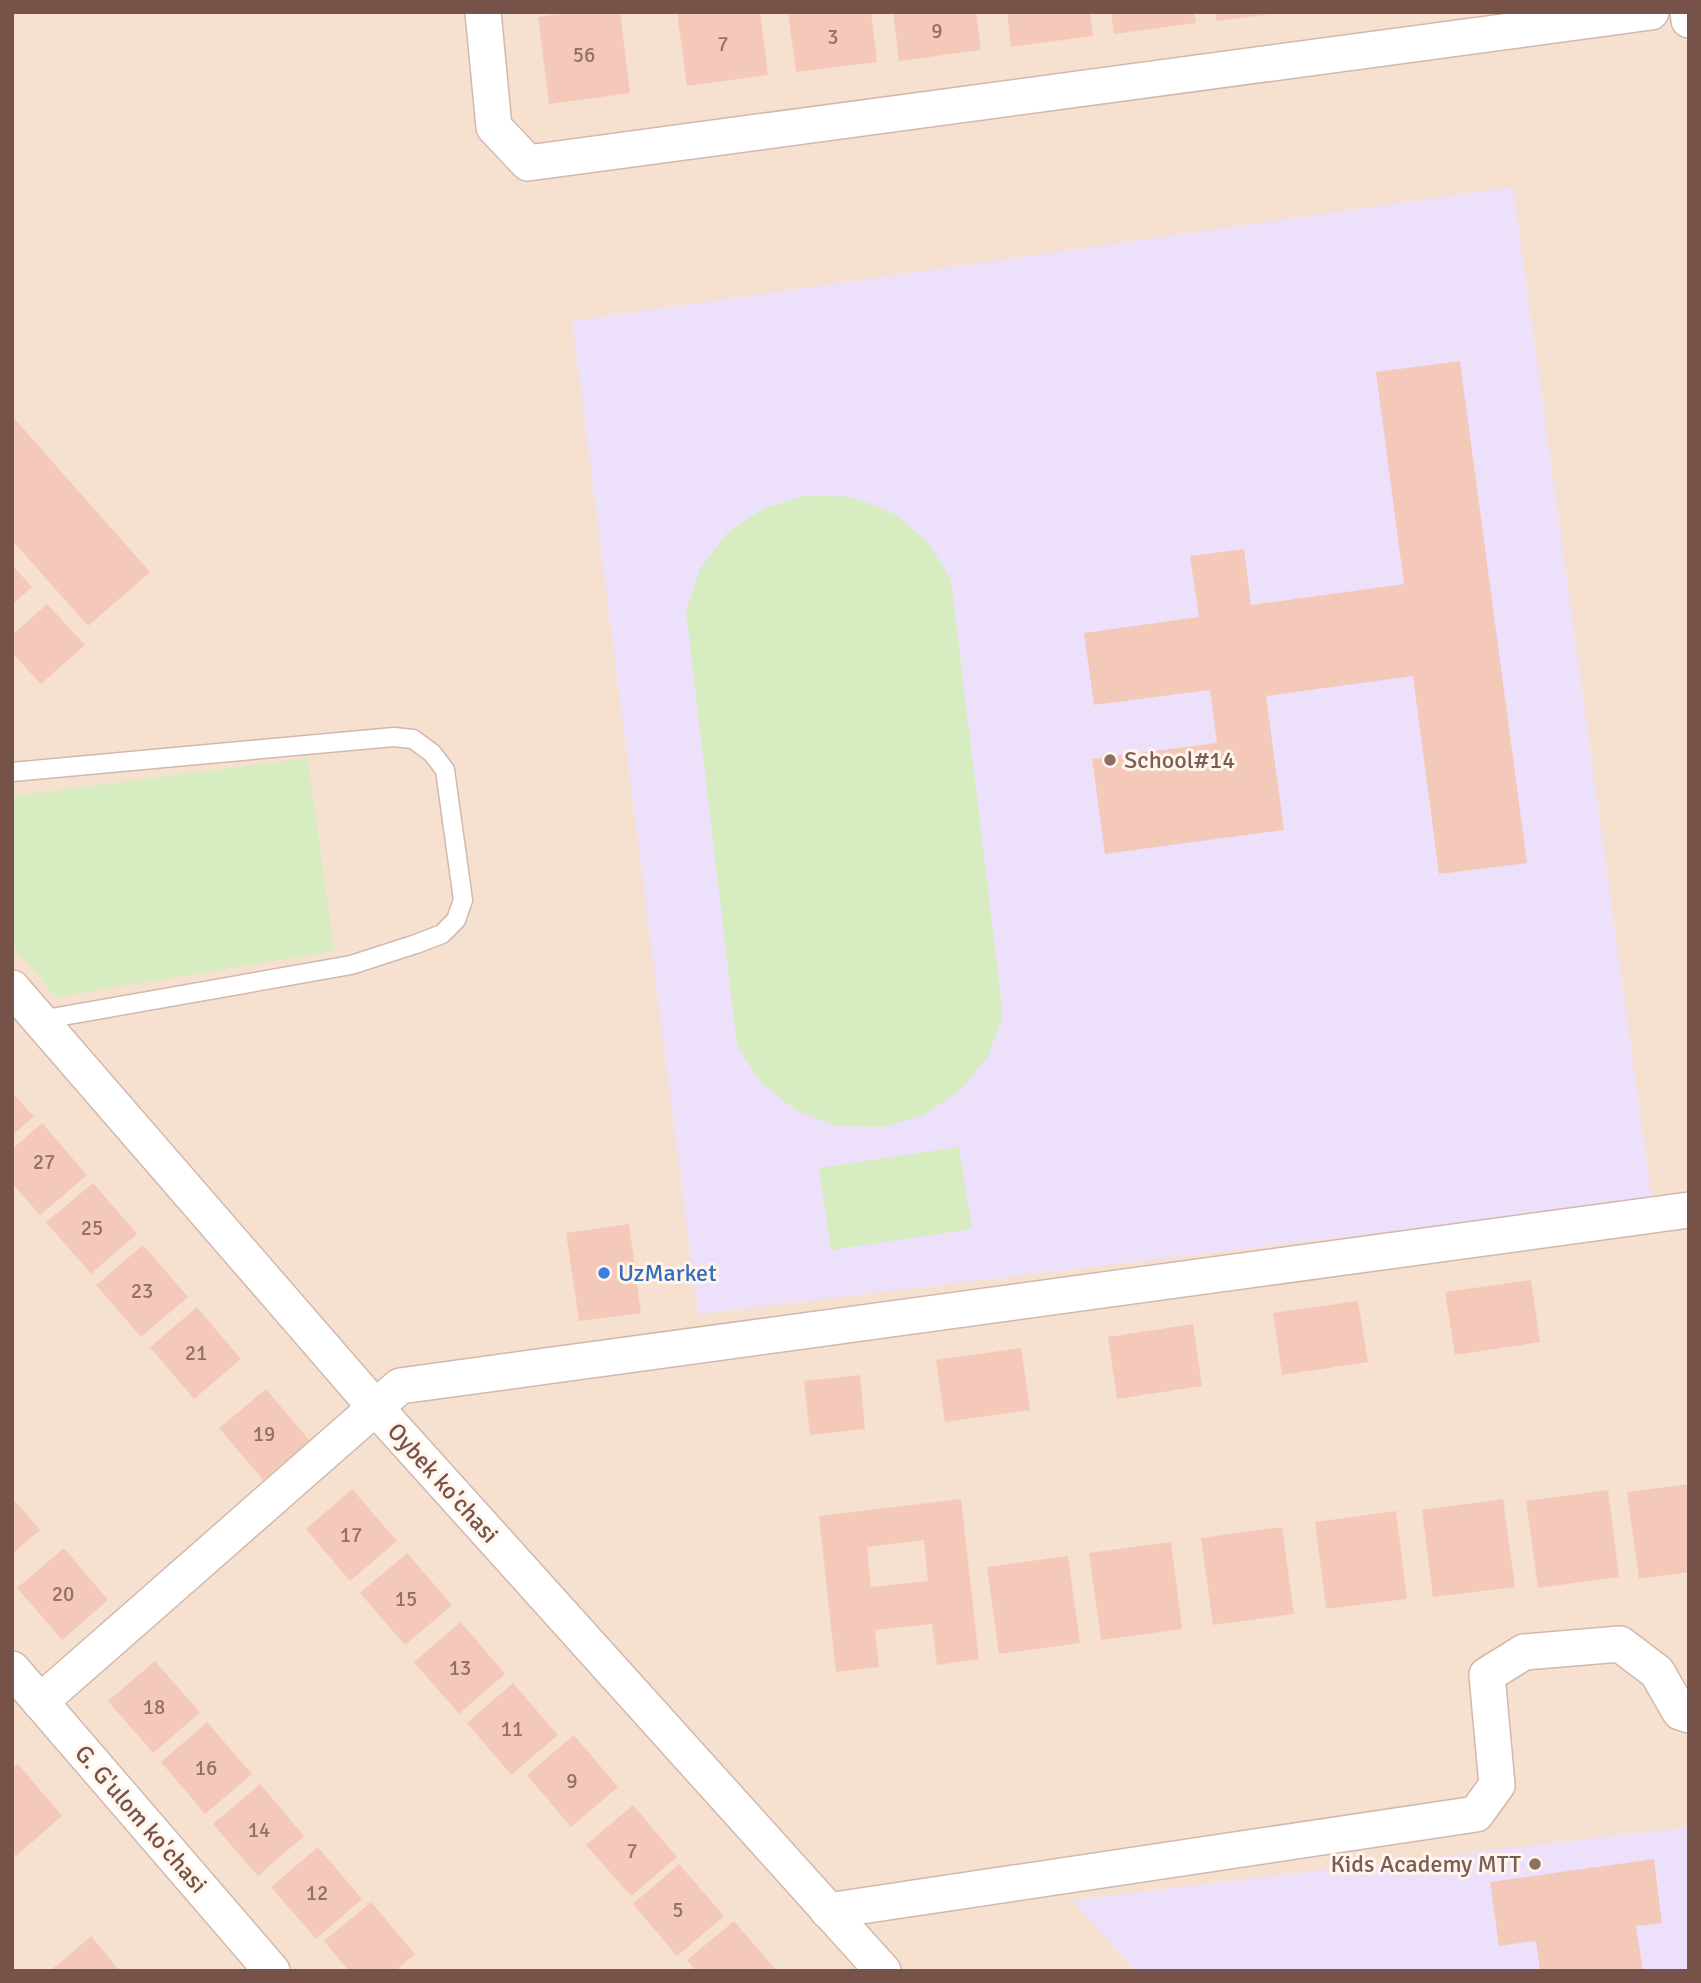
<svg xmlns="http://www.w3.org/2000/svg" width="1701" height="1983" viewBox="0 0 1701 1983" font-family="Signika,sans-serif">
<style>
.residential{fill:#f6e1d1}
.education{fill:#ede0fa}
.green{fill:#d8ecc1}
.building{fill:#f5c9b9;fill-rule:evenodd}
.lines{fill:none;stroke-linecap:round;stroke-linejoin:round}
.service-casing{stroke:#d2b8ac;stroke-width:21}
.minor-casing{stroke:#d2b8ac;stroke-width:38}
.service{stroke:#fff;stroke-width:18}
.minor{stroke:#fff;stroke-width:35}
.education-dot{fill:#8d6e63;stroke:#fff5eb;stroke-width:2.5}
.shop-dot{fill:#3f7fe0;stroke:#fff5eb;stroke-width:2.5}
.labels{text-anchor:middle;dominant-baseline:central;stroke-width:6;stroke-linejoin:round;paint-order:stroke}
.number-label{font-size:21px;fill:#967064}
.education-label{font-size:24px;fill:#785e54;stroke:#fff5eb;text-anchor:start}
.shop-label{font-size:24px;fill:#366cbe;stroke:#fff5eb;text-anchor:start}
.street-label{font-size:24px;fill:#775248;stroke:#fff5eb}
</style>
<rect width="100%" height="100%" fill="#fef0e3"/>
<rect class="residential" x="12" y="12" width="1677" height="1959"/>
<g class="education">
<polygon points="1513,187 1652,1200 698,1314 572,321"/>
<polygon points="1689,1827 1689,1971 1135,1971 1072,1900"/>
</g>
<g class="green">
<polygon points="807,495 852,497 893,513 928,542 951,580 1003,1015 988,1056 961,1090 924,1115 882,1127 837,1126 796,1110 761,1083 737,1046 686,612 700,569 727,533 764,508"/>
<polygon points="308,758 334,951 56,997 12,945 12,796"/>
<polygon points="959,1147 972,1229 831,1250 819,1168"/>
</g>
<g class="building">
<polygon points="573,12 620,12 630,93 549,104 538,17"/>
<polygon points="677,12 760,12 768,75 687,86"/>
<polygon points="788,12 871,12 877,62 796,72"/>
<polygon points="893,12 976,12 981,50 899,61"/>
<polygon points="1007,12 1090,12 1093,36 1011,47"/>
<polygon points="1111,12 1194,12 1196,23 1114,34"/>
<polygon points="1215,12 1273,12 1273,14 1216,21"/>
<polygon points="1460,361 1527,863 1439,874 1413,676 1266,696 1284,830 1105,854 1092,759 1217,743 1210,690 1094,705 1084,633 1199,617 1190,556 1244,549 1251,605 1404,584 1376,372"/>
<polygon points="12,416 150,572 88,626 12,540"/>
<polygon points="12,565 32,587 12,605"/>
<polygon points="47,604 85,645 41,684 12,653 12,635"/>
<polygon points="12,1092 34,1117 12,1135"/>
<polygon points="42,1123 87,1175 40,1215 12,1183 12,1149"/>
<polygon points="93,1183 137,1234 91,1274 46,1222"/>
<polygon points="629,1224 641,1313 579,1321 566,1233"/>
<polygon points="143,1245 188,1297 141,1337 96,1285"/>
<polygon points="1531,1280 1540,1342 1455,1355 1445,1292"/>
<polygon points="1358,1301 1368,1362 1282,1375 1273,1313"/>
<polygon points="197,1307 241,1359 194,1399 150,1347"/>
<polygon points="1193,1324 1202,1386 1117,1399 1108,1337"/>
<polygon points="1021,1348 1030,1410 945,1422 936,1360"/>
<polygon points="860,1375 865,1429 810,1435 804,1381"/>
<polygon points="266,1389 310,1441 263,1480 219,1428"/>
<polygon points="1689,1484 1689,1572 1639,1579 1627,1492"/>
<polygon points="352,1489 397,1541 350,1581 306,1529"/>
<polygon points="1608,1490 1619,1577 1538,1588 1526,1501"/>
<polygon points="12,1498 40,1530 12,1554"/>
<path d="M961 1499 979 1659 937 1665 932 1624 875 1630 879 1667 836 1672 819 1516ZM924 1540 928 1581 871 1587 867 1547Z"/>
<polygon points="1503,1499 1515,1587 1433,1597 1422,1510"/>
<polygon points="1396,1511 1407,1599 1326,1609 1315,1522"/>
<polygon points="1282,1527 1294,1614 1213,1625 1201,1538"/>
<polygon points="1171,1542 1182,1629 1101,1640 1089,1553"/>
<polygon points="64,1548 108,1600 62,1640 17,1588"/>
<polygon points="407,1553 452,1605 405,1645 360,1593"/>
<polygon points="1068,1556 1080,1643 999,1654 987,1567"/>
<polygon points="461,1622 505,1674 459,1714 414,1662"/>
<polygon points="155,1661 200,1713 153,1753 108,1701"/>
<polygon points="513,1683 558,1735 511,1775 467,1723"/>
<polygon points="207,1722 252,1774 205,1814 161,1762"/>
<polygon points="574,1735 618,1787 571,1827 527,1775"/>
<polygon points="18,1764 62,1816 16,1856 12,1852 12,1769"/>
<polygon points="260,1784 304,1836 258,1876 213,1824"/>
<polygon points="633,1805 677,1857 631,1896 586,1845"/>
<polygon points="318,1847 362,1899 316,1939 271,1887"/>
<polygon points="1654,1859 1662,1923 1636,1926 1643,1971 1540,1971 1536,1941 1499,1946 1490,1882"/>
<polygon points="679,1864 724,1916 677,1956 633,1904"/>
<polygon points="371,1902 415,1954 395,1971 349,1971 324,1941"/>
<polygon points="734,1921 777,1971 696,1971 687,1960"/>
<polygon points="91,1936 120,1971 50,1971"/>
</g>
<g class="lines">
<defs>
<polyline id="service" points="12,772 394,737 413,739 432,753 445,770 463,900 456,920 442,934 416,944 351,965 40,1020"/>
<g id="minor">
<polyline points="483,12 494,127 528,163 1651,12"/>
<polyline points="1688,12 1689,20"/>
<polyline points="12,988 375,1407 883,1971"/>
<polyline points="12,1669 272,1971"/>
<polyline points="40,1702 400,1386 1689,1210"/>
<polyline points="828,1911 1476,1814 1497,1785 1487,1675 1524,1652 1620,1644 1657,1672 1680,1712 1689,1715"/>
</g>
</defs>
<use href="#service" class="service-casing"/>
<use href="#minor" class="minor-casing"/>
<use href="#service" class="service"/>
<use href="#minor" class="minor"/>
</g>
<g class="education-dot">
<circle cx="1110" cy="760" r="7"/>
<circle cx="1535" cy="1864" r="7"/>
</g>
<circle class="shop-dot" cx="604" cy="1273" r="7"/>
<g class="labels">
<g class="number-label">
<text x="937" y="31">9</text>
<text x="833" y="37">3</text>
<text x="723" y="44">7</text>
<text x="584" y="55">56</text>
<text x="44" y="1162">27</text>
<text x="92" y="1228">25</text>
<text x="142" y="1291">23</text>
<text x="196" y="1353">21</text>
<text x="264" y="1434">19</text>
<text x="351" y="1535">17</text>
<text x="63" y="1594">20</text>
<text x="406" y="1599">15</text>
<text x="460" y="1668">13</text>
<text x="154" y="1707">18</text>
<text x="512" y="1729">11</text>
<text x="206" y="1768">16</text>
<text x="572" y="1781">9</text>
<text x="259" y="1830">14</text>
<text x="632" y="1851">7</text>
<text x="317" y="1893">12</text>
<text x="678" y="1910">5</text>
</g>
<g class="education-label">
<text x="1124" y="760">School#14</text>
<text x="1521" y="1864" text-anchor="end">Kids Academy MTT</text>
</g>
<g class="shop-label">
<text x="618" y="1273">UzMarket</text>
</g>
<g class="street-label">
<text transform="translate(443 1483) rotate(48)">Oybek ko'chasi</text>
<text transform="translate(141 1819) rotate(49)">G. G'ulom ko'chasi</text>
</g>
</g>
<rect width="1701" height="1983" fill="none" stroke="#775248" stroke-width="28"/>
</svg>
